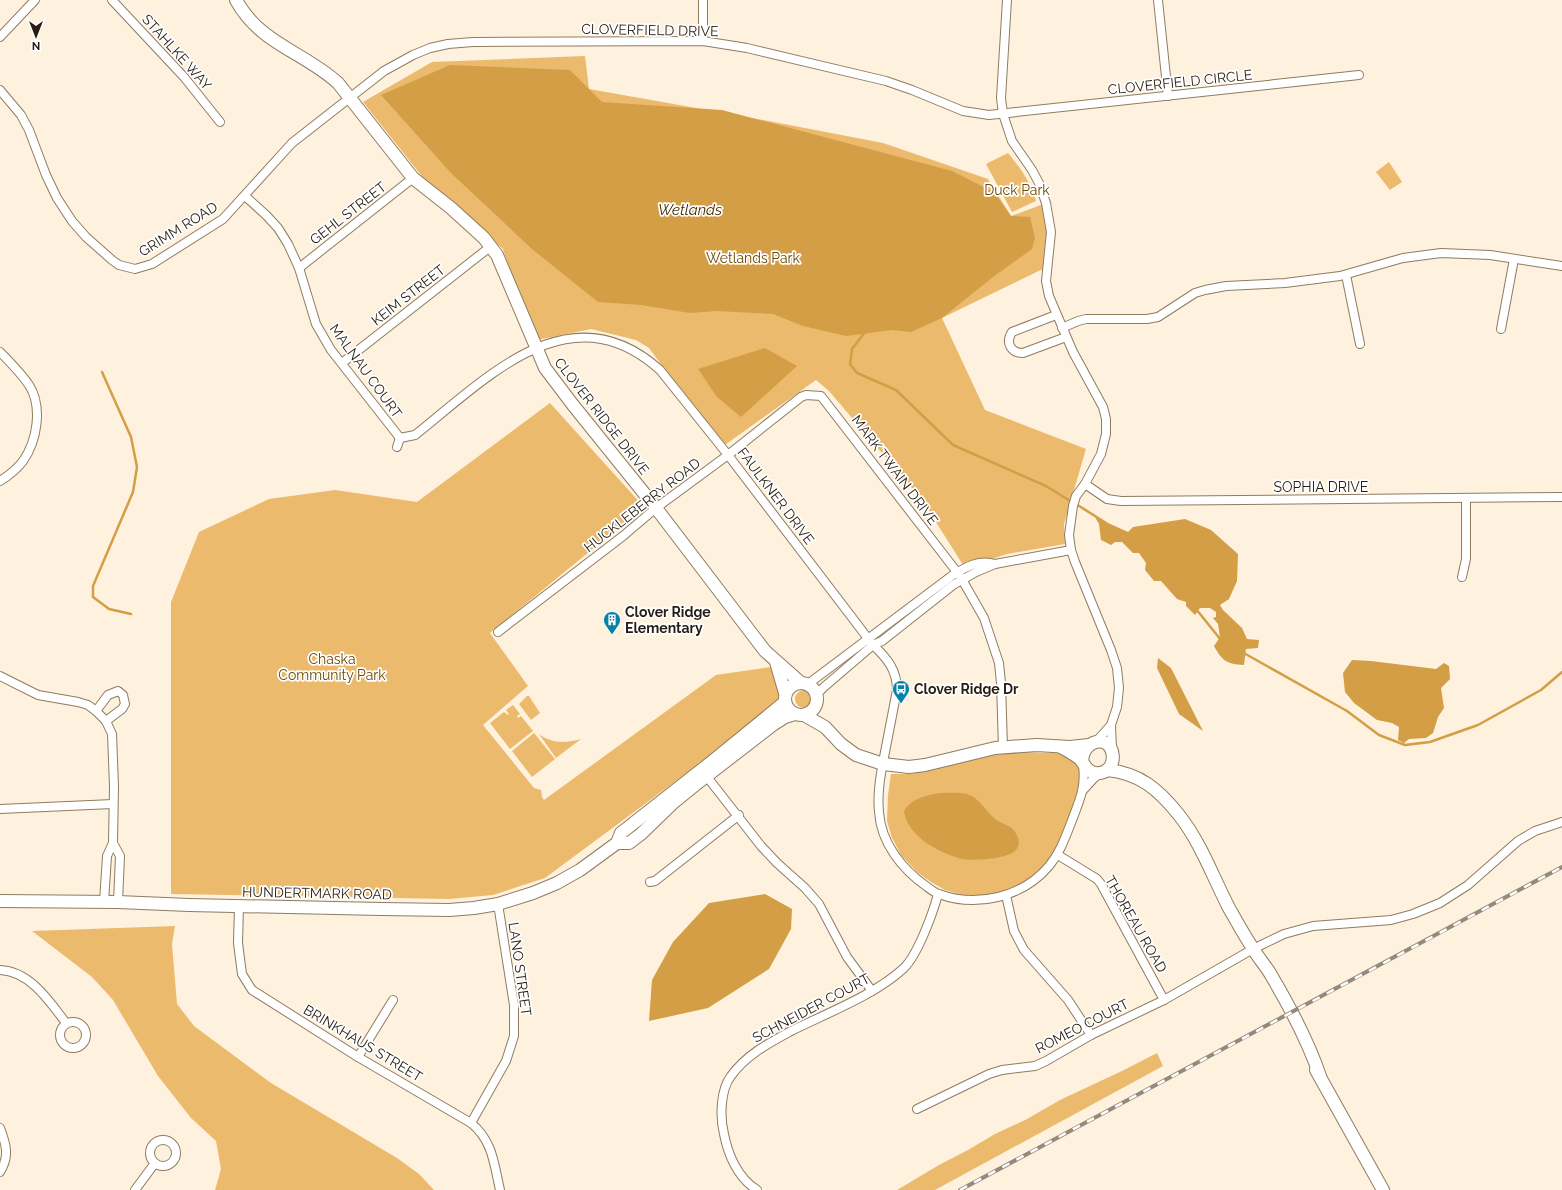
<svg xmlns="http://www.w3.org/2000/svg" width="1562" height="1190" viewBox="0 0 1562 1190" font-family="Raleway,sans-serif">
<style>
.green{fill:#ecba6d}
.water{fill:#d39e46}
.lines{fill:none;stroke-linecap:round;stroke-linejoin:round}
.stream{stroke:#d39e46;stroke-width:2.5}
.street-casing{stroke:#8f7c60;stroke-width:10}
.secondary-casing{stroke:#8f7c60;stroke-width:14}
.street{stroke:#fff;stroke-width:8}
.secondary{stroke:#fff;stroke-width:12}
.rail-casing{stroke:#948a7b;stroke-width:4}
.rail{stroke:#fff;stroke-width:2.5;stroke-dasharray:8;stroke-linecap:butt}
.labels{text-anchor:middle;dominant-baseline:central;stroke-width:3.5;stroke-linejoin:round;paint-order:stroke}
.street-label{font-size:14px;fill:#251d12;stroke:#fff}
.park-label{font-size:14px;fill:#6c4900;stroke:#fff}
.poi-label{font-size:14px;font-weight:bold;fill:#251d12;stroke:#fff;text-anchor:start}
.water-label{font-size:15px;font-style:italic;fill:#402a03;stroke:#fff}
</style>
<rect width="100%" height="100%" fill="#fef1de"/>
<g class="green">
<polygon points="585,56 589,89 747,117 883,143 988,179 1011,216 1046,203 1047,267 942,318 985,410 1086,449 1064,524 1065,544 1007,554 965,568 922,500 829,391 816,380 722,447 649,348 636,340 591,329 532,341 503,249 424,179 363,102 432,62"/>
<path d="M1008 153C1021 169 1030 181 1036 201L1012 212 986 164Z"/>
<polygon points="1389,162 1402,182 1390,190 1376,172"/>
<polygon points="550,403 644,507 490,633 528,686 483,725 534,788 541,790 542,797 544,800 716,675 777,666 781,703 545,878 493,895 449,899 171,894 171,602 199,532 269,499 335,490 417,502"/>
<circle cx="804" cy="699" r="9"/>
<polygon points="527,696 529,696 540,713 531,720 519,704"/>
<polygon points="513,705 520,714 517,716 518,718 521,716 533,731 510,749 490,723 504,712 508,715 509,714 506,710"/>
<polygon points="534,733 555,759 532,777 512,751"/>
<path d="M539 734C552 744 566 743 581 739L556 758Z"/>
<polygon points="1021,752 1047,753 1055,752 1068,755 1081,763 1081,789 1057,850 1041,870 1025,883 999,894 972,897 945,890 931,882 917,872 901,855 892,838 887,821 888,795 891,774 911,774 994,755"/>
<polygon points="175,926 172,944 177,1004 194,1026 271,1083 397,1158 419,1174 434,1190 215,1190 221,1169 216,1141 191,1118 158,1076 113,1000 92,977 32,931"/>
<polygon points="1157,1053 1163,1066 935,1190 897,1190 939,1165 968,1150 995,1134 1027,1119 1060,1100 1124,1070"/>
</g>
<g class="water">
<polygon points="450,65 570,70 602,102 722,110 952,171 994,192 1011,216 1030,217 1035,238 1032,249 993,277 942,318 911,332 892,330 846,336 803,326 773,314 717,311 690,313 641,305 598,302 532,249 451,173 381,95"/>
<polygon points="765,348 797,366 741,417 717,397 698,369"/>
<path d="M1095 517 1128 532 1133 527 1185 519 1211 530 1238 554 1237 581 1229 599 1220 605 1223 610 1242 628 1247 639 1259 640 1258 648 1246 649 1244 665C1227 664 1222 661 1214 646L1220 637 1218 624 1213 618 1216 617V612L1210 608H1200L1195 615 1186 606V602L1177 599 1161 581H1154L1145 570 1146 563 1139 553H1133L1122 542H1115L1111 545 1101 540 1099 524Z"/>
<polygon points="1158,658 1171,668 1203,731 1179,714 1157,668"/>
<polygon points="1352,660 1371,661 1436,669 1444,663 1449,666 1450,679 1441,688 1444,708 1438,717 1433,733 1426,738 1409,739 1404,743 1398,740 1399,727 1392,723 1377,720 1354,703 1345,692 1343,673"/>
<path d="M941 793C952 793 968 791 976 799 983 805 988 813 995 819 1001 824 1010 824 1015 832 1019 837 1021 846 1015 851 1006 859 973 861 962 859 939 853 907 836 904 811 912 798 927 795 941 793Z"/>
<polygon points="765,894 792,909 791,929 769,969 708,1008 649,1021 652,980 673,942 709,903"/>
</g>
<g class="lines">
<g class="stream">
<polyline points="865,332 852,349 850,364 857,373 896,390 953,445 1046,486 1072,502"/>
<polyline points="102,372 131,437 137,467 133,492 93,586 93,597 109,609 131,614"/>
<polyline points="1076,504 1106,523"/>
<polyline points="1196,609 1221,640"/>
<polyline points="1242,652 1347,711 1379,735 1405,745 1430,742 1478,725 1541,690 1562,672"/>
</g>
<defs>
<g id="street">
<polyline points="112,0 184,77 220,122"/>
<polyline points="1007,0 1001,98 1003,114 1012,141 1032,170 1039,183 1046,203 1051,232 1046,281 1049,296 1073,352 1103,407 1106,419 1106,434 1101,454 1085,484 1076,496 1073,506 1069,535 1071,550 1075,562 1111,650 1117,668 1119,688 1117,707 1111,725 1112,750"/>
<polyline points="1158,0 1168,96"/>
<polyline points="0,37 35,0"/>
<polyline points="703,41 703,0"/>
<polyline points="0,90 21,115 29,130 46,175 57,198 72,221 86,237 112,260 119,265 135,269 152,264 223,219 292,143 384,71 413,55 430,48 448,44 473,42 703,41 747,48 886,81 912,90 963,111 989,115 1359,75"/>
<polyline points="245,196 266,215 278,228 288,244 299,268 316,324 331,350 400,438"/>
<polyline points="299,268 413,178"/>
<polyline points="1346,275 1360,344"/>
<path d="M1056 315 1012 332C1005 343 1011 353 1023 353L1066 337"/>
<polyline points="1062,328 1078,321 1086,319 1147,319 1158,317 1195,293 1205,290 1226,286 1285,283 1340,276 1403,258 1441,253 1490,255 1562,266"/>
<polyline points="1501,329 1514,259"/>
<path d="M0 352C10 362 21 373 29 385 43 407 37 441 23 461 17 469 8 476 0 481"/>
<polyline points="342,363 490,247"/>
<path d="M400 438 415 435C487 378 570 289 660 370L728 455 873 645C887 658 897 670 897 690 893 711 889 731 885 752 881 772 877 792 879 812 881 843 902 869 926 886 930 889 935 893 939 894 977 908 1023 897 1049 866 1060 853 1065 838 1071 823 1079 801 1086 789 1083 765"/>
<polyline points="397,447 400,438"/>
<polyline points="1085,484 1107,499 1121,501 1562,497"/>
<polyline points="1462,577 1466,559 1466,499"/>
<polyline points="498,632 623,536 656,508 728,455 801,397 806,395 821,396 960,576 984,618 999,663 1001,683 1003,748"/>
<polyline points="0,676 38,695 78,702 88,705 96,711 106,721 112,734 114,786 113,843 120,856 118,902"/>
<path d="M808 684 953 575C966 567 979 559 995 564"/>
<polyline points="816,695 824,687 873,645 882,641 953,585 976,572 995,564 1071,550"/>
<polyline points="96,711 108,695 118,691 123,695 125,704 122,709 106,721"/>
<polyline points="1095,743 1111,725"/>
<polyline points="704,773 761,846 777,863 805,888 819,904 847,957 872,991"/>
<polyline points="1083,790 1094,778 1101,773"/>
<polyline points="0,809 113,804"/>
<polyline points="1058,855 1097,879 1101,884 1164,1000"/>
<polyline points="650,882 655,881 739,815"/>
<polyline points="1006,895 1014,931 1024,950 1068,1000 1091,1035"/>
<polyline points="104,902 107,856 113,843"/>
<path d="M239 906 238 943 242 974 252 990 358 1057 471 1123C493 1141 494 1164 500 1190"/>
<path d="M0 970C30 971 50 1002 66 1023"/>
<circle cx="73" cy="1035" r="13"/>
<polyline points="358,1057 393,1000"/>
<polyline points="917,1109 989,1074 1002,1070 1035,1066 1046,1061 1091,1035 1164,1000 1253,949 1284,934 1313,926 1391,920 1413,914 1440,903 1468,885 1518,841 1535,831 1562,822"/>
<polyline points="471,1123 506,1061 514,1036 514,1005 498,904"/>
<path d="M0 1128C6 1144 10 1156 0 1172"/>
<circle cx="163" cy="1153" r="13"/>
<polyline points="135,1190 155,1163"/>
<path d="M757 1190C738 1178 728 1155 724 1134 720 1118 720 1090 731 1076 746 1055 769 1043 791 1031 827 1013 875 995 904 968 918 954 933 913 938 894"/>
</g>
<g id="secondary">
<path d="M236 0C261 45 303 51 338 83L413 178 451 208 484 238 497 255 545 368 573 405 656 508 765 651 801 683"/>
<polyline points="776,662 785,693"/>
<circle cx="801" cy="699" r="16"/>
<polyline points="804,715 825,727 841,744 856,755 883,764 909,767 925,765 995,748 1037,745 1070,747 1089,745"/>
<path d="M1061 747C1068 751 1074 754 1080 759 1085 764 1086 772 1095 773 1121 776 1117 733 1093 743 1085 747 1083 753 1082 761"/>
<path d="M1107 770C1140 773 1159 790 1179 815 1201 843 1213 877 1229 908 1237 922 1245 937 1254 950 1259 959 1266 966 1271 975 1290 1007 1308 1041 1320 1076"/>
<polyline points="617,843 629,843 641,834 674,802 695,785 774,724 785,717 795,714"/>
<polyline points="617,843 621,833 714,760 785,702"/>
<polyline points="0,901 118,902 189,905 381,909 449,910 474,908 498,904 533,893 557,883 580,870 617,843"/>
<polyline points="1316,1070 1383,1190"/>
</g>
</defs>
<use href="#street" class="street-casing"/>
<use href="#secondary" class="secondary-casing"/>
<use href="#street" class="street"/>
<use href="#secondary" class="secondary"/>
<defs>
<path id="rail" d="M960 1190C1161 1082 1362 975 1562 867"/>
</defs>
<use href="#rail" class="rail-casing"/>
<use href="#rail" class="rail"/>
</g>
<defs>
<symbol id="building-pin" viewBox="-11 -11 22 30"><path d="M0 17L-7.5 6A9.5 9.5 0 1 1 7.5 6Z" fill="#0782a7" stroke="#fff"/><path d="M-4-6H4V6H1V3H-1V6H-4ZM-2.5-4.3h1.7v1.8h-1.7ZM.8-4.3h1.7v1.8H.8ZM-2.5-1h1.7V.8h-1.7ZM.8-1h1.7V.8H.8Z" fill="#fff"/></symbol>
<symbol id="bus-pin" viewBox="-11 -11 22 30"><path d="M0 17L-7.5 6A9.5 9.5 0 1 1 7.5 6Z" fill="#0782a7" stroke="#fff"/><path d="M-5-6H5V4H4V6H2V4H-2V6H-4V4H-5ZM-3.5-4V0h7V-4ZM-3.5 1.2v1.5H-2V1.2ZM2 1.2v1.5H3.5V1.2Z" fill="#fff"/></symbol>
</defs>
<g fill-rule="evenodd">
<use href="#building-pin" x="602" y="610" width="20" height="27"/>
<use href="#bus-pin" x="891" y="679" width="20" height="27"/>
</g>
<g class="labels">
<g class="street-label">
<text transform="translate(650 30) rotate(1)">CLOVERFIELD DRIVE</text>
<text transform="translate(177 52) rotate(48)">STAHLKE WAY</text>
<text transform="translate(1180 82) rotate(-6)">CLOVERFIELD CIRCLE</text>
<text transform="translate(348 213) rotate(-38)">GEHL STREET</text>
<text transform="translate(178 229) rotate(-32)">GRIMM ROAD</text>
<text transform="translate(408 295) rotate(-38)">KEIM STREET</text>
<text transform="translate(366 371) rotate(54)">MALNAU COURT</text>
<text transform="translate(602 416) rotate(52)">CLOVER RIDGE DRIVE</text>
<text transform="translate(895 470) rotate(53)">MARK TWAIN DRIVE</text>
<text x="1321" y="487">SOPHIA DRIVE</text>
<text transform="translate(776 496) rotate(53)">FAULKNER DRIVE</text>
<text transform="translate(642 505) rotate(-38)">HUCKLEBERRY ROAD</text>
<text transform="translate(317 893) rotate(1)">HUNDERTMARK ROAD</text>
<text transform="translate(1136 924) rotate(60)">THOREAU ROAD</text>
<text transform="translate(520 969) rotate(82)">LANO STREET</text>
<text transform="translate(811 1008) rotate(-28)">SCHNEIDER COURT</text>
<text transform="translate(1082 1026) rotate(-27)">ROMEO COURT</text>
<text transform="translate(363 1043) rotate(31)">BRINKHAUS STREET</text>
</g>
<g class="park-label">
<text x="1017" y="190">Duck Park</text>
<text x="753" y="258">Wetlands Park</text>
<text x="332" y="659">Chaska<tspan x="332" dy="16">Community Park</tspan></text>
</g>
<g class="poi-label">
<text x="625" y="612">Clover Ridge<tspan x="625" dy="16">Elementary</tspan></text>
<text x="914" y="689">Clover Ridge Dr</text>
</g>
<g class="water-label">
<text x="690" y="210">Wetlands</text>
</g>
</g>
<g transform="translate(36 36) rotate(180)" stroke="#ffffff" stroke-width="3" paint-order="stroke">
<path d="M0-3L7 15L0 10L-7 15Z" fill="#251d12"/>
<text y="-6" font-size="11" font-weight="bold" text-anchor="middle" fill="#251d12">N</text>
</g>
</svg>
